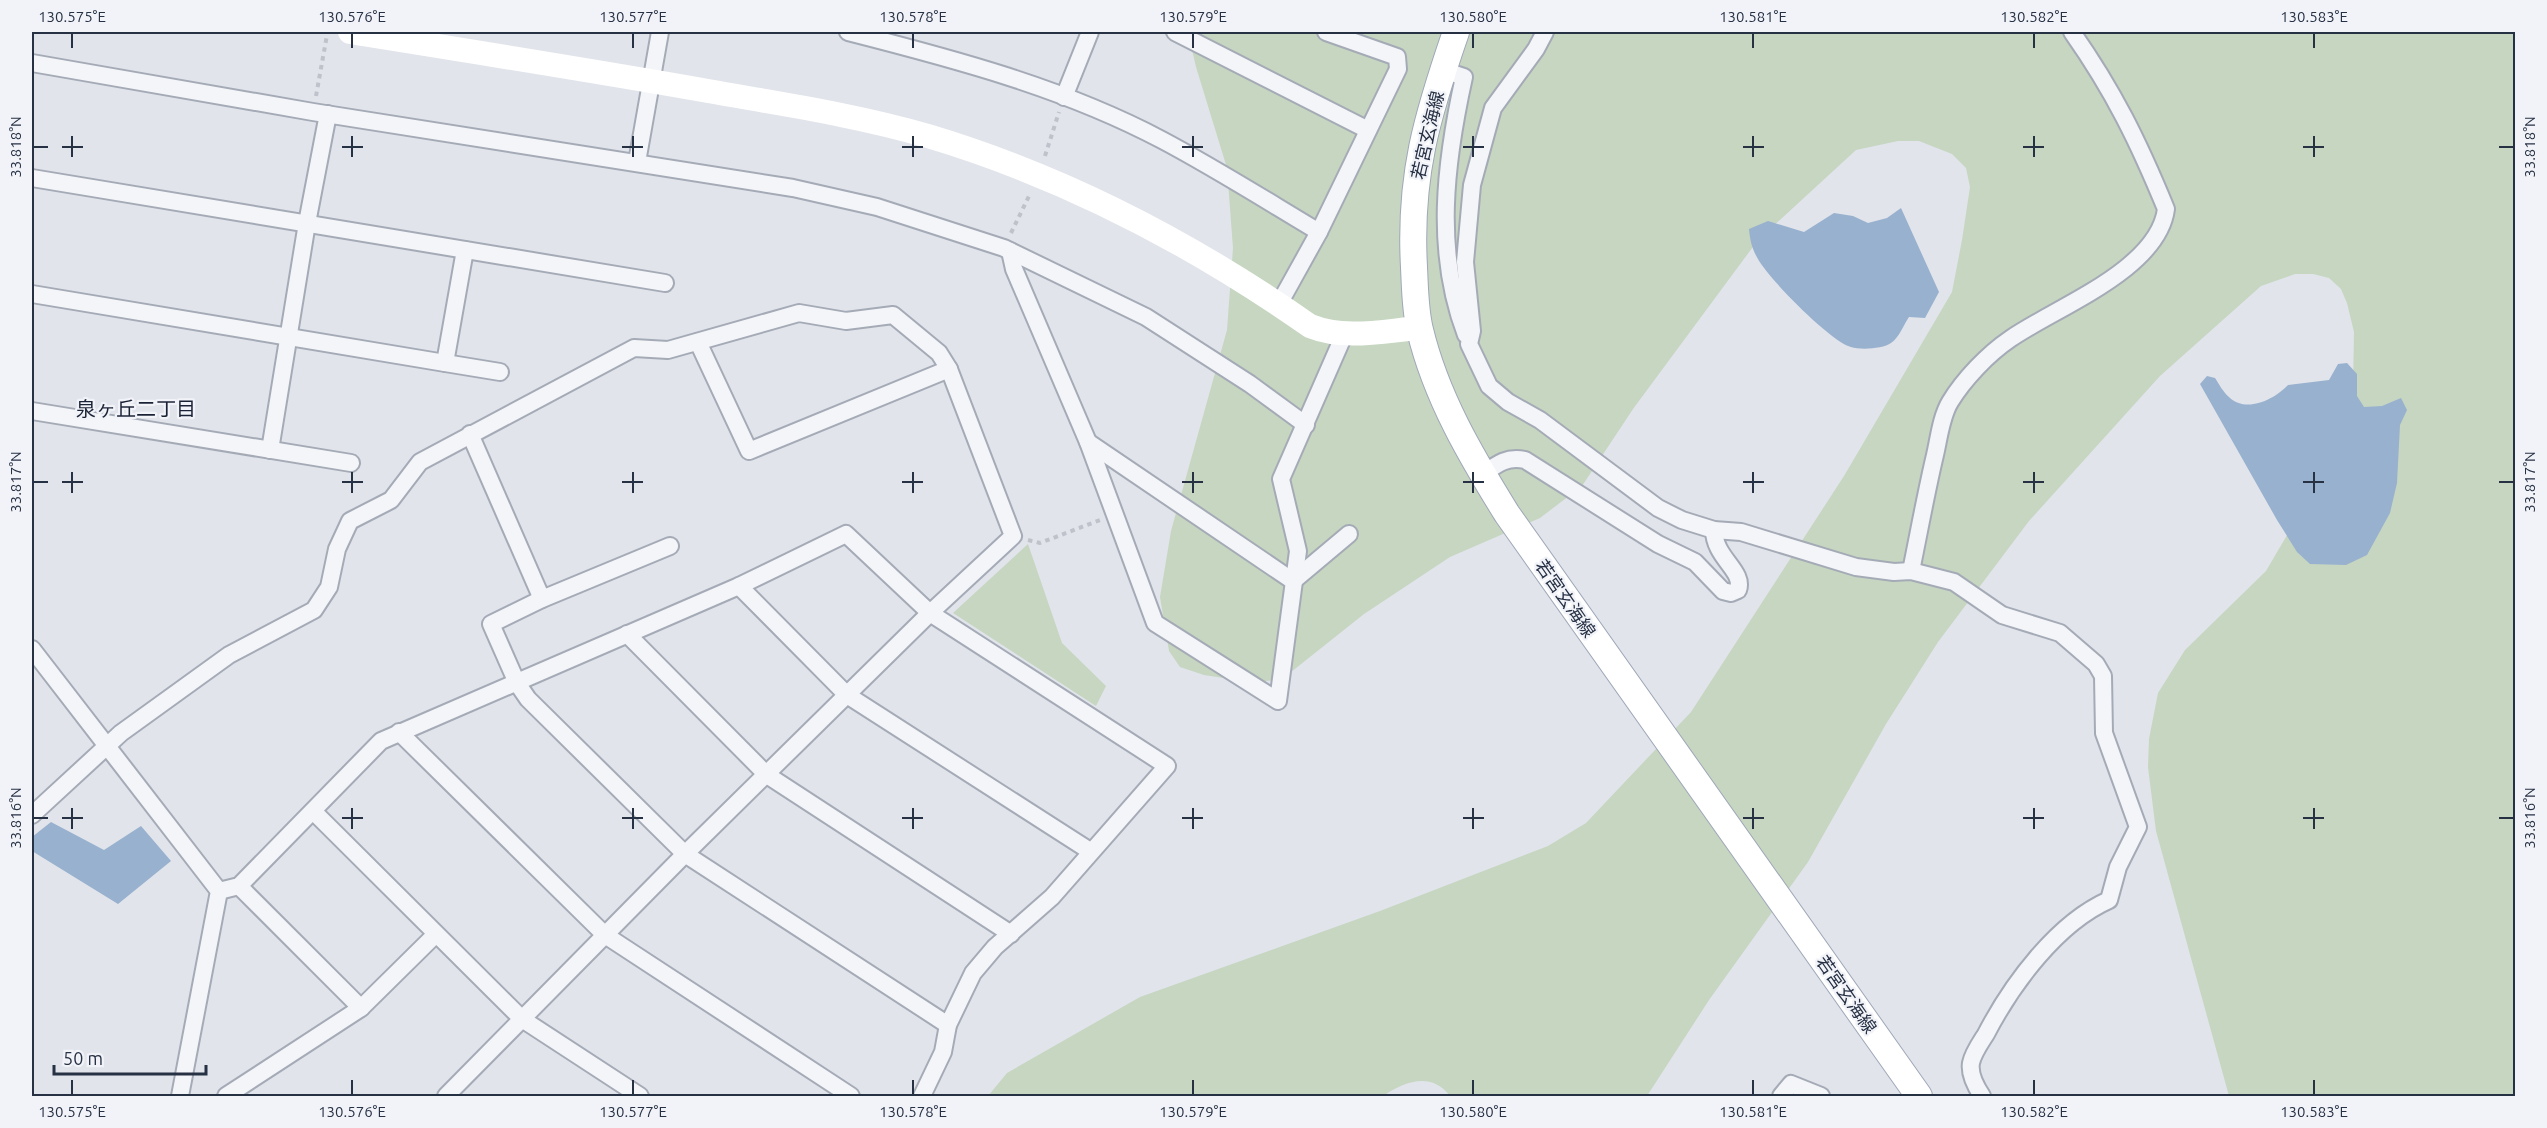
<svg xmlns="http://www.w3.org/2000/svg" width="2547" height="1128" viewBox="0 0 2547 1128" font-family="Ubuntu,'Noto Sans JP',sans-serif">
<style>
.green{fill:#c6d6c1}
.water{fill:#98b1ce}
.lines{fill:none;stroke-linecap:round;stroke-linejoin:round}
.street-casing{stroke:#a5abb6;stroke-width:20}
.primary-casing{stroke:#9fa8b8;stroke-width:28}
.path{stroke:#bfc2ca;stroke-width:4;stroke-dasharray:4.5 4.5;stroke-linecap:butt}
.street{stroke:#f4f5f9;stroke-width:16}
.secondary{stroke:#fff;stroke-width:24}
.primary{stroke:#fff;stroke-width:26}
.ticks{fill:none;stroke:#273144;stroke-width:2}
.labels{text-anchor:middle;dominant-baseline:central;stroke-width:4.5;stroke-linejoin:round;paint-order:stroke}
.street-label{font-size:18px;fill:#273144;stroke:#f1f3f8}
.neighbourhood-label{font-size:20px;fill:#1a2235;stroke:#f1f3f8}
.neatline{fill:none;stroke:#273144;stroke-width:2}
.ticks-label{font-size:15px;text-anchor:middle;fill:#273144}
</style>
<rect width="100%" height="100%" fill="#e1e4eb"/>
<g class="green">
<path d="M1188 32H2515V1096H2229L2156 831 2148 767 2149 739 2158 693 2185 650 2266 571 2310 496 2353 389 2354 332 2347 303 2341 289 2329 278 2313 274H2295L2261 286 2160 376 2029 521 1938 642 1886 724 1808 862 1709 1000 1647 1096H1450C1431 1071 1404 1082 1383 1096H988L1007 1073 1140 997 1380 911 1548 846 1586 823 1691 712 1844 476 1952 292 1962 240 1970 187 1966 168 1952 154 1919 141H1898L1856 150 1758 240 1633 409 1582 486 1540 518 1450 557 1364 614 1281 680 1250 682 1204 675 1180 667 1169 651 1160 597 1171 531 1227 330 1233 248 1227 168 1196 67Z"/>
<polygon points="1028,544 1062,643 1106,686 1096,706 953,613"/>
</g>
<g class="water">
<path d="M1901 208 1939 292 1925 318 1909 317C1904 324 1899 338 1891 343 1883 349 1860 350 1851 347 1831 342 1768 278 1758 259 1752 249 1750 240 1749 229L1768 221 1804 232 1834 213 1853 216 1868 223 1887 218Z"/>
<path d="M2347 363 2357 374V396L2364 407 2382 406 2401 398 2407 410 2400 425 2397 483 2390 513 2367 555 2346 565 2310 564 2297 552 2277 520 2200 384 2207 376 2215 378C2219 384 2223 392 2229 397 2246 414 2275 399 2288 385L2329 380 2338 364Z"/>
<polygon points="51,822 104,850 141,826 171,861 118,904 32,851 32,837"/>
</g>
<g class="lines">
<defs>
<g id="street">
<path d="M848 32C954 59 1064 88 1162 140 1215 168 1267 201 1319 232"/>
<polyline points="1175,32 1368,130"/>
<path d="M1545 32 1536 49 1493 108 1472 185 1465 262 1472 331 1469 344 1489 386 1508 402 1540 420 1658 508 1682 520 1714 530 1741 532 1856 567 1894 572 1911 571 1954 582 2002 615 2060 633 2096 664 2103 676 2104 733 2138 827 2118 867 2109 900C2057 923 2012 984 1986 1034 1981 1042 1973 1053 1971 1063 1969 1075 1976 1087 1982 1096"/>
<polyline points="32,63 313,112 793,188 877,207 1004,248 1146,317 1250,384 1306,425"/>
<path d="M1443 70 1464 77C1445 163 1434 251 1466 335"/>
<polyline points="1064,97 1090,32"/>
<polyline points="637,162 660,32"/>
<polyline points="32,178 665,283"/>
<polyline points="1010,251 1014,269 1088,442 1155,623 1278,701 1298,551 1281,479 1344,335"/>
<polyline points="32,294 445,363 465,250"/>
<polyline points="1279,304 1319,232 1398,69 1397,57 1326,32"/>
<polyline points="698,342 749,451 949,369"/>
<polyline points="445,363 500,372"/>
<polyline points="32,411 351,463"/>
<polyline points="470,434 542,599"/>
<polyline points="1088,442 1293,581"/>
<polyline points="270,450 307,223 328,114"/>
<path d="M1482 475C1497 464 1507 456 1525 460L1658 544 1695 562 1723 591 1731 593 1738 590C1745 571 1714 558 1714 530"/>
<polyline points="670,546 542,599 491,624 517,683 528,699 685,854 948,1025"/>
<path d="M1911 571C1919 532 1926 493 1935 455 1939 438 1941 417 1950 402 1964 379 1988 354 2010 339 2056 307 2158 270 2166 209 2138 141 2114 92 2072 32"/>
<polyline points="1293,581 1349,534"/>
<polyline points="739,586 847,695 1090,851"/>
<polyline points="627,634 767,775 1011,934"/>
<polyline points="32,649 219,891 180,1096"/>
<polyline points="399,732 605,935 851,1096"/>
<polyline points="313,811 522,1019 640,1096"/>
<polyline points="32,815 121,733 229,655 314,610 329,587 337,549 350,521 391,500 420,462 634,348 668,350 799,313 846,321 893,315 939,353 949,369 1013,536 930,613 685,854 446,1096"/>
<polyline points="239,886 361,1008 435,935"/>
<polyline points="219,891 239,886 381,741 739,586 846,534 930,613 1167,766 1052,897 995,947 973,973 948,1025 943,1052 922,1096"/>
<polyline points="226,1096 361,1008"/>
<polyline points="1781,1096 1791,1084 1821,1096"/>
</g>
<path id="primary" d="M1456 32C1427 116 1409 176 1414 267 1415 287 1415 310 1420 330 1436 397 1471 456 1507 514L1919 1096"/>
</defs>
<use href="#street" class="street-casing"/>
<use href="#primary" class="primary-casing"/>
<g class="path">
<polyline points="316,96 327,35"/>
<polyline points="1045,156 1059,112"/>
<polyline points="1011,233 1030,194"/>
<polyline points="1028,540 1040,543 1100,520"/>
</g>
<use href="#street" class="street"/>
<path class="secondary" d="M350 32C469 51 589 70 708 91 781 104 856 115 928 136 1065 177 1193 244 1310 326 1345 340 1383 331 1419 328"/>
<use href="#primary" class="primary"/>
</g>
<path class="ticks" d="M72 33V48M352 33V48M633 33V48M913 33V48M1193 33V48M1473 33V48M1753 33V48M2034 33V48M2314 33V48M72 136V157M352 136V157M633 136V157M913 136V157M1193 136V157M1473 136V157M1753 136V157M2034 136V157M2314 136V157M33 147H48M62 147H83M342 147H363M622 147H643M902 147H923M1182 147H1203M1463 147H1484M1743 147H1764M2023 147H2044M2303 147H2324M2499 147H2514M72 472V493M352 472V493M633 472V493M913 472V493M1193 472V493M1473 472V493M1753 472V493M2034 472V493M2314 472V493M33 482H48M62 482H83M342 482H363M622 482H643M902 482H923M1182 482H1203M1463 482H1484M1743 482H1764M2023 482H2044M2303 482H2324M2499 482H2514M72 808V829M352 808V829M633 808V829M913 808V829M1193 808V829M1473 808V829M1753 808V829M2034 808V829M2314 808V829M33 818H48M62 818H83M342 818H363M622 818H643M902 818H923M1182 818H1203M1463 818H1484M1743 818H1764M2023 818H2044M2303 818H2324M2499 818H2514M72 1080V1095M352 1080V1095M633 1080V1095M913 1080V1095M1193 1080V1095M1473 1080V1095M1753 1080V1095M2034 1080V1095M2314 1080V1095"/>
<g class="labels">
<g class="street-label">
<text transform="translate(1427 135) rotate(-77)">若宮玄海線</text>
<text transform="translate(1566 598) rotate(55)">若宮玄海線</text>
<text transform="translate(1847 994) rotate(55)">若宮玄海線</text>
</g>
<g class="neighbourhood-label">
<text x="136" y="408">泉ヶ丘二丁目</text>
</g>
</g>
<rect width="2547" height="1128" fill="none" stroke="#f1f3f8" stroke-width="66"/>
<path d="M54 1065v9h152v-9" fill="none" stroke="#273144" stroke-width="3"/>
<text x="63" y="1065" font-size="18" fill="#273144" stroke="#f1f3f8" stroke-width="4.5" paint-order="stroke">50 m</text>
<rect x="33" y="33" width="2481" height="1062" class="neatline"/>
<g class="ticks-label">
<text x="72" y="22">130.575°E</text>
<text x="352" y="22">130.576°E</text>
<text x="633" y="22">130.577°E</text>
<text x="913" y="22">130.578°E</text>
<text x="1193" y="22">130.579°E</text>
<text x="1473" y="22">130.580°E</text>
<text x="1753" y="22">130.581°E</text>
<text x="2034" y="22">130.582°E</text>
<text x="2314" y="22">130.583°E</text>
<text transform="translate(16 147) rotate(-90)" y="5">33.818°N</text>
<text transform="translate(2530 147) rotate(-90)" y="5">33.818°N</text>
<text transform="translate(16 482) rotate(-90)" y="5">33.817°N</text>
<text transform="translate(2530 482) rotate(-90)" y="5">33.817°N</text>
<text transform="translate(16 818) rotate(-90)" y="5">33.816°N</text>
<text transform="translate(2530 818) rotate(-90)" y="5">33.816°N</text>
<text x="72" y="1117">130.575°E</text>
<text x="352" y="1117">130.576°E</text>
<text x="633" y="1117">130.577°E</text>
<text x="913" y="1117">130.578°E</text>
<text x="1193" y="1117">130.579°E</text>
<text x="1473" y="1117">130.580°E</text>
<text x="1753" y="1117">130.581°E</text>
<text x="2034" y="1117">130.582°E</text>
<text x="2314" y="1117">130.583°E</text>
</g>
</svg>
